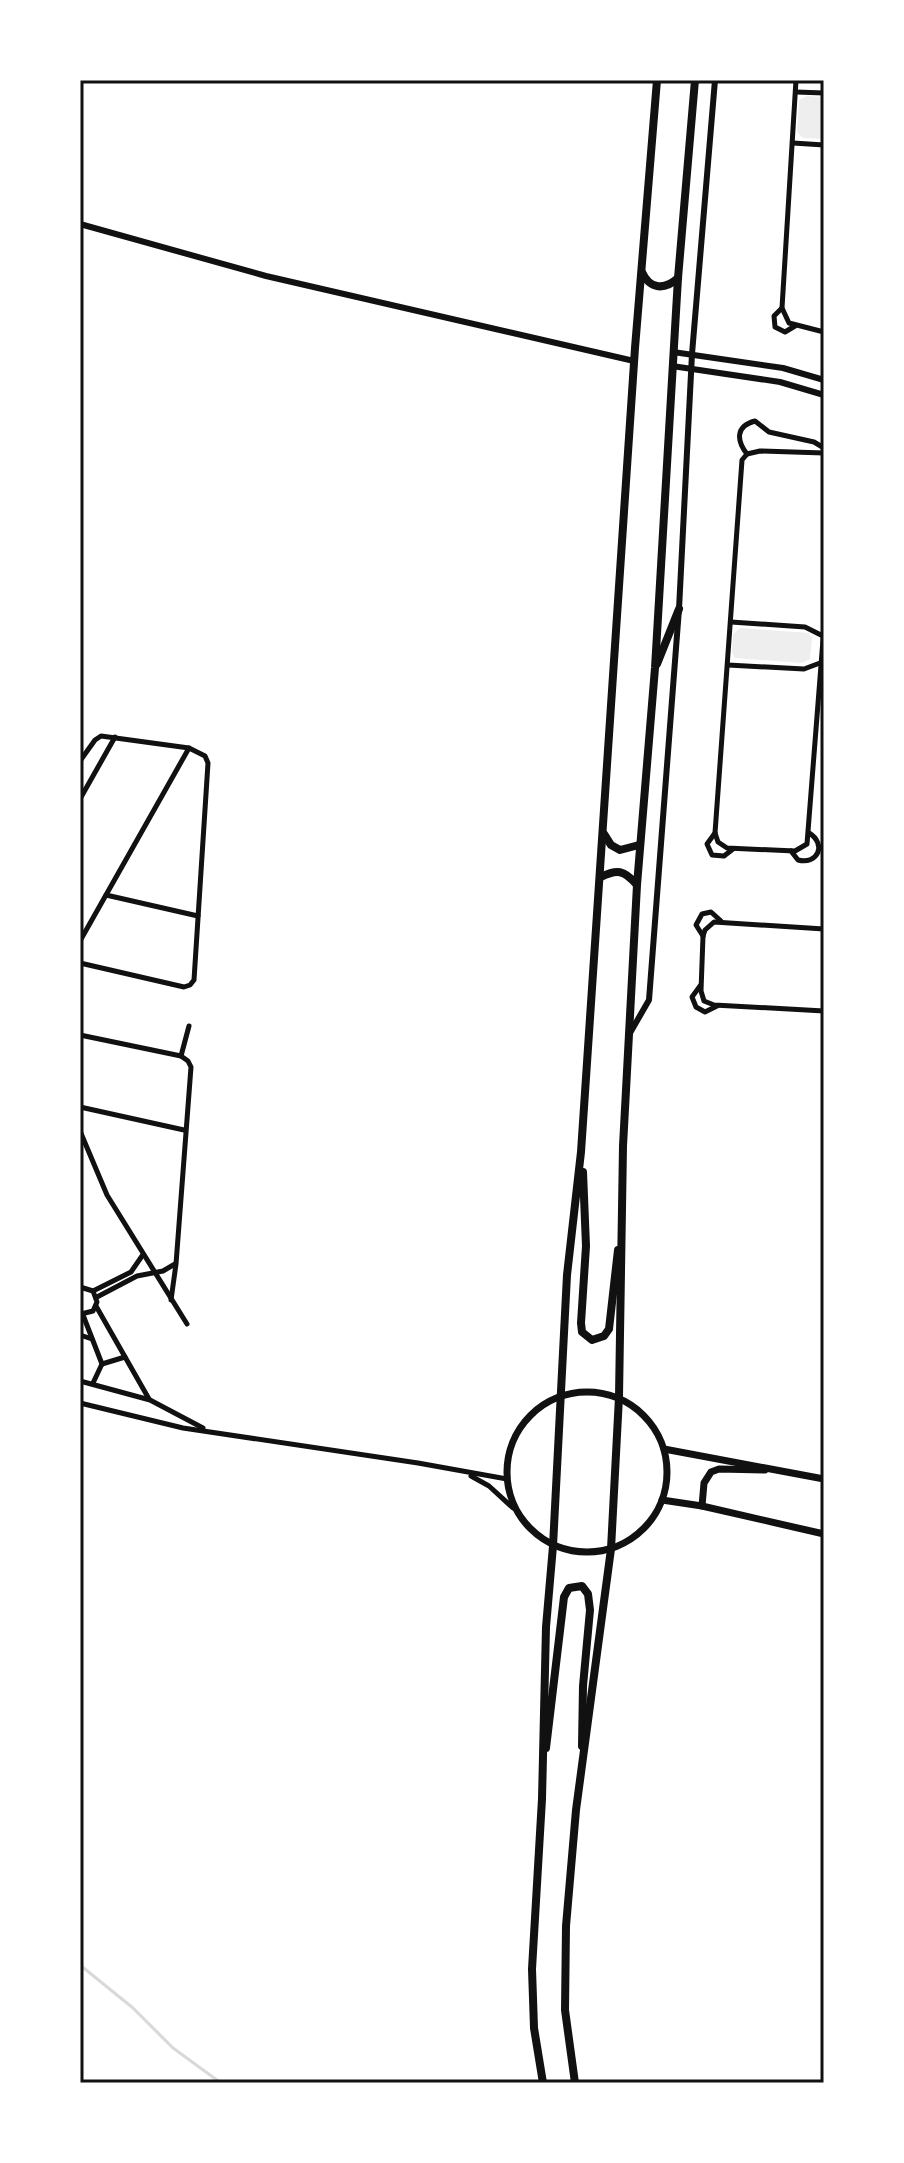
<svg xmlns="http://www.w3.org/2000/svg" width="904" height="2163" viewBox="0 0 904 2163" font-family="Cabin,sans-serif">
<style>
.green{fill:#eee}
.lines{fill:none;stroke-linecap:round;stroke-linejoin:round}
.stream{stroke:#d9d9d9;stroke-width:3}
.minor{stroke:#111;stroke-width:5}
.tertiary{stroke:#111;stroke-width:6}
.secondary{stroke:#111;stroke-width:7}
.primary{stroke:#111;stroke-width:8}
.neatline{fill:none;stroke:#111;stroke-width:3}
</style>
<rect width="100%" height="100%" fill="#fff"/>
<g class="green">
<polygon points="807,96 824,97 824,139 803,138 797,132 799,100"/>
<polygon points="740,628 809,633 812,639 810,659 802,663 735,658 732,652 733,634"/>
</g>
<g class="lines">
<polyline class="stream" points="80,1965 133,2008 173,2048 221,2083"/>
<g class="minor">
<polyline points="796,80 782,308 789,323 824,332"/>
<polyline points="796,92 824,93"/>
<polyline points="793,143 824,145"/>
<polyline points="782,308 774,316 775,327 785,332 795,326"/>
<polyline points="747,454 742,460 715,833 718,842 727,848 795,851 807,844 824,627"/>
<path d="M747 454C736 440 736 426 755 421L769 432 814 442 824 448"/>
<polyline points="747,454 760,451 824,453"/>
<polyline points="731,622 805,627 823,636"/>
<polyline points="728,665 804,669 820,663"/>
<polyline points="80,761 95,740 101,736 189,748 205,756 208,763 194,980 190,985 184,987 80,963"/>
<polyline points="80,799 115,737"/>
<polyline points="715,833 707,844 712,855 724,856 733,849"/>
<path d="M791 851 798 860C818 865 827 844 809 833"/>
<polyline points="106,895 198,916"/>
<polyline points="824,929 714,922 705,930 703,936 701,991 704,1001 714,1005 824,1011"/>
<polyline points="703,936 696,925 702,914 711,912 721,921"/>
<polyline points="80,941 189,748"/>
<polyline points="700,986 692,997 696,1007 705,1012 717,1006"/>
<polyline points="80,1035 181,1056 188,1061 191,1067 176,1264 171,1300"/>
<polyline points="181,1056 189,1026"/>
<polyline points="80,1107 184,1130"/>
<polyline points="80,1131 107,1195 187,1324"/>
<polyline points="80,1287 93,1291 97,1302 93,1311 81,1314"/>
<polyline points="93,1291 131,1272 142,1256"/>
<polyline points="97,1297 137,1276 163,1271 175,1264"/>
<polyline points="96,1306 149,1399"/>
<polyline points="83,1315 102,1364 93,1383"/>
<polyline points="80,1335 92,1339"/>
<polyline points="102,1364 125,1357"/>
<polyline points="80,1381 150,1400 203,1428"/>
<polyline points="80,1403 183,1428 418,1463 507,1479"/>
<polyline points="471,1476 489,1486 513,1508"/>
</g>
<g class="tertiary">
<polyline points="80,224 266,276 634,361"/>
<polyline points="673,352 783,368 824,380"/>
<polyline points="672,366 780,382 824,395"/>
<polyline points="630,1033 649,1000 679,609 692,354 715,80"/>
</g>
<g class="secondary">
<circle cx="587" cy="1472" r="80"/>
<polyline points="664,1449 824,1479"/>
<polyline points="662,1500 702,1506 824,1534"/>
<polyline points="702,1506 704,1483 711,1472 719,1469 765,1470"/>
</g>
<g class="primary">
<path d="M642 272C650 290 665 290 678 278"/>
<polyline points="657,664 679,609"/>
<polyline points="604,834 611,845 620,850 639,845"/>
<path d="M601 877C617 869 624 870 636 884"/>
<polyline points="583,1172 586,1246 581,1323 582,1332 592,1340 604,1336 609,1329 618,1250"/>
<polyline points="546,1748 564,1597 569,1588 582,1586 588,1594 590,1610 583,1686 582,1746"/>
<polyline points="543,2083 534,2028 532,1969 542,1799 546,1627 553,1546 567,1275 581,1152 635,348 657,80"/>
<polyline points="575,2083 565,2010 566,1926 576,1810 611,1549 619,1397 623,1146 637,885 655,668 678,278 695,80"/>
</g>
</g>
<rect width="904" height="2163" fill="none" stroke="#ffffff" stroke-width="164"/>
<rect x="82" y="82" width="740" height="1999" class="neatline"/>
</svg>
